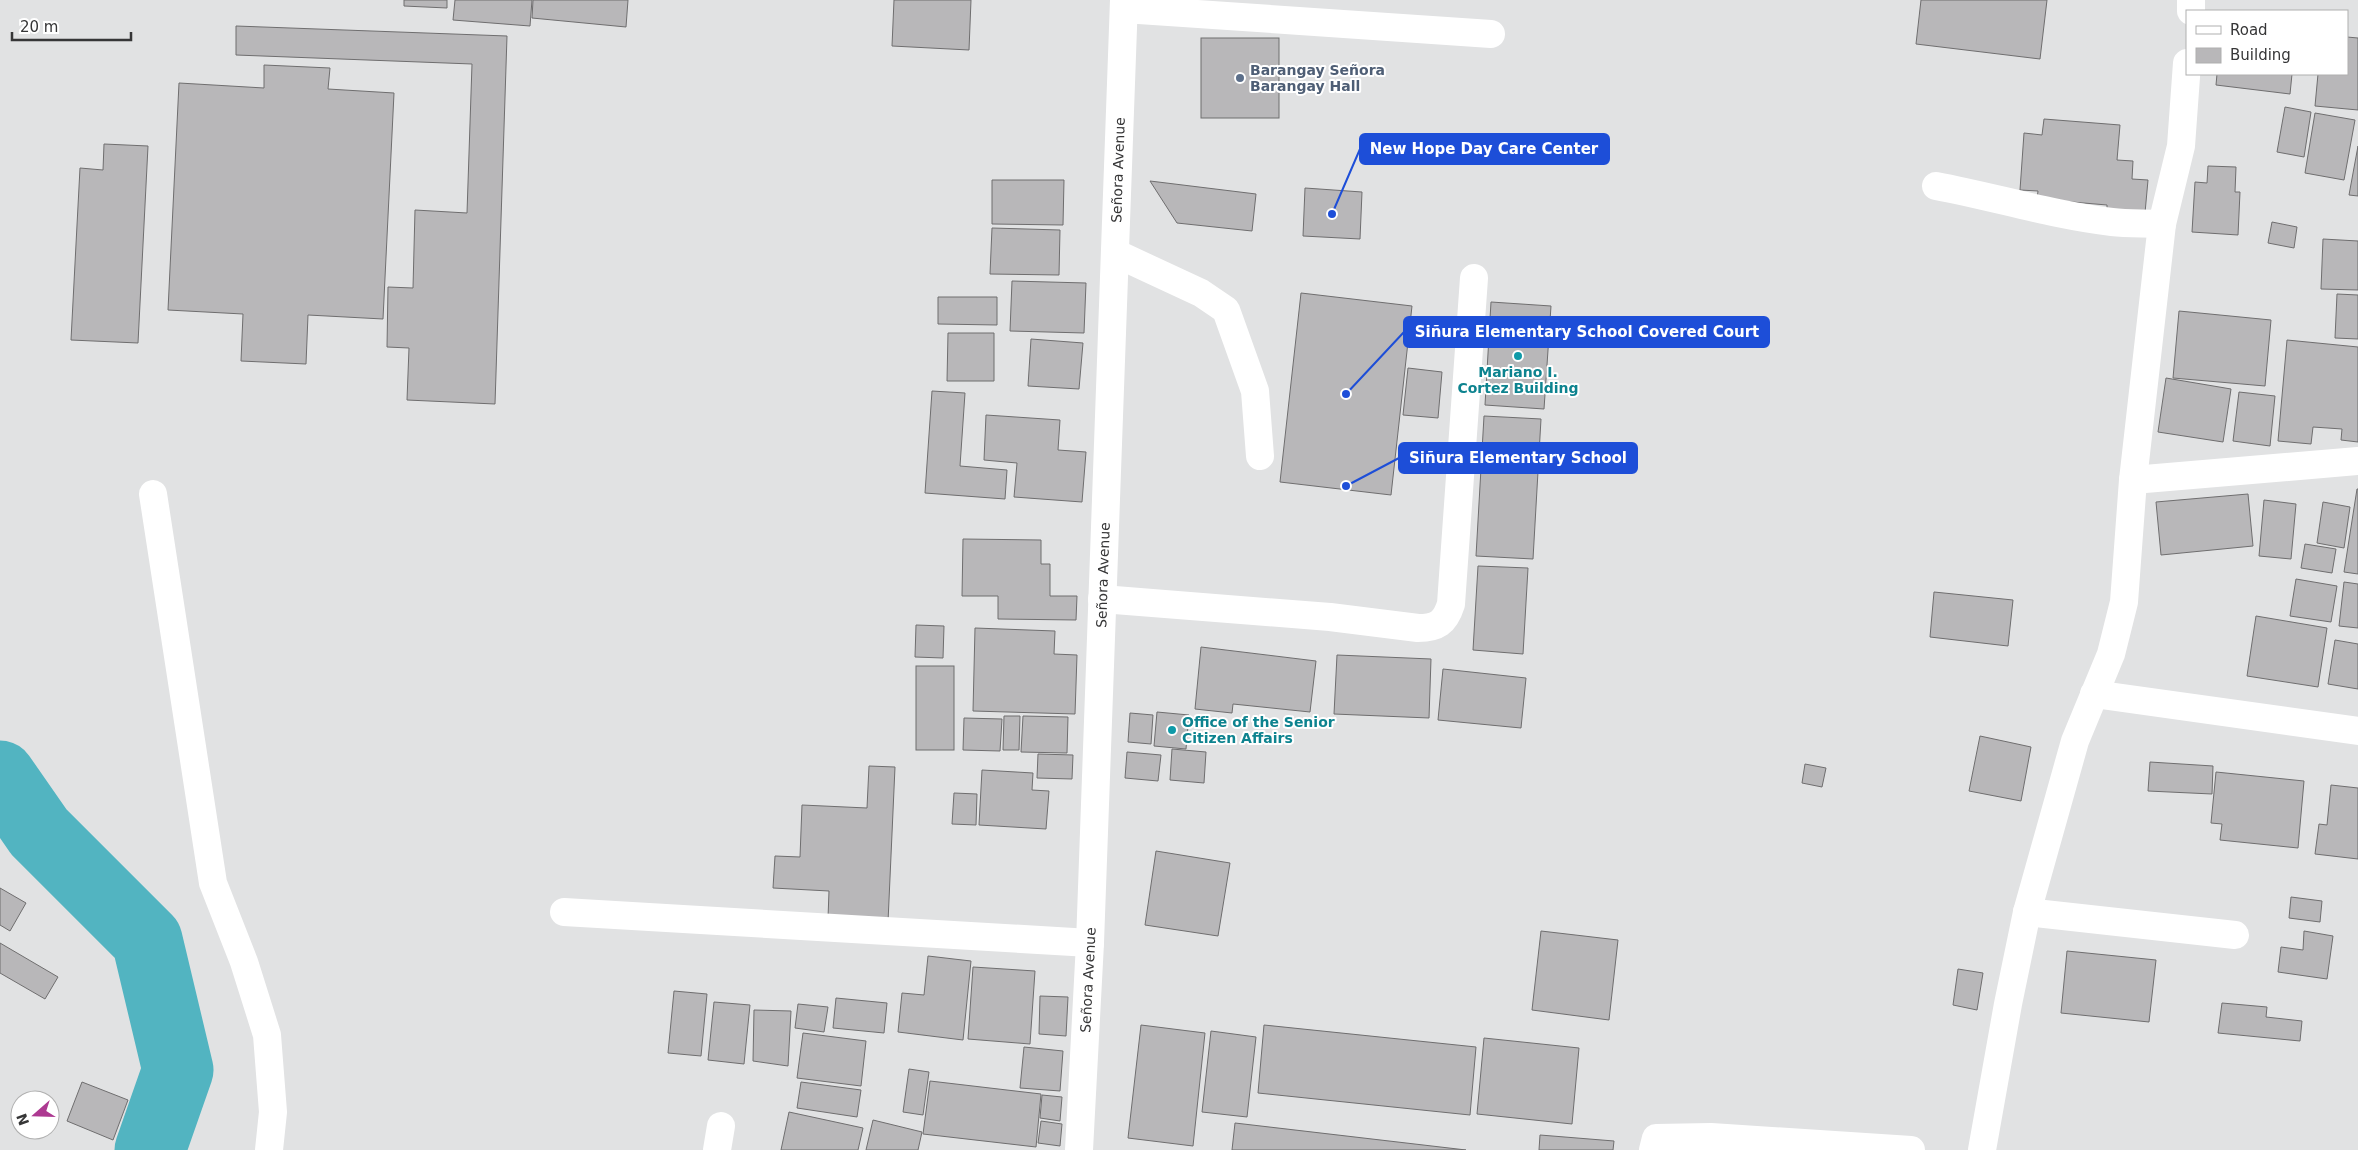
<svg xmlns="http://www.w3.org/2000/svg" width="2358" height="1150" viewBox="0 0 2358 1150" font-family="'DejaVu Sans',sans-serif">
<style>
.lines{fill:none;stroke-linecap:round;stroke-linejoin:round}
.river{stroke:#52b4c1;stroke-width:71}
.building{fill:#b8b7b9;stroke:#6f6e6f}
.minor{stroke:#fff;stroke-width:28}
.service-dot{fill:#5c6f8a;stroke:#fff;stroke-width:2}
.culture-dot{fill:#0f9aa8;stroke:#fff;stroke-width:2}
.labels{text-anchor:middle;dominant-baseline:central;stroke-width:4;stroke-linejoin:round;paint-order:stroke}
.service-label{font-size:14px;font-weight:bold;fill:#4e5e75;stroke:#fff;text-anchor:start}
.street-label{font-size:14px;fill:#363637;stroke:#fff}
.culture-label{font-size:14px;font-weight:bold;fill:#0d838f;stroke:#fff}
.leader{fill:none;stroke:#1d4ed8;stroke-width:2}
.callout-dot{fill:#1d4ed8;stroke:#fff;stroke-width:2}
.callout{fill:#1d4ed8;stroke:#1d4ed8;stroke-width:2}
.callout-label{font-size:15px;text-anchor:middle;font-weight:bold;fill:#fff}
</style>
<rect width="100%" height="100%" fill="#e1e2e3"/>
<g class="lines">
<polyline class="river" points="0,776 39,832 147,940 178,1070 150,1150"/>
</g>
<g class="building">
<polygon points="404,0 447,0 447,8 404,6"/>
<polygon points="455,0 532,0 530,26 453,20"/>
<polygon points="533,0 628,0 626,27 532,18"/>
<polygon points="894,0 971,0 969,50 892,46"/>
<polygon points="1921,0 2047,0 2040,59 1916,44"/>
<polygon points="236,26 507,36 495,404 407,400 409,348 387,347 388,287 413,288 415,210 467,213 472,64 236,55"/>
<polygon points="2347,37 2358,38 2358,110 2315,106 2318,74 2347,74"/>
<rect x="1201" y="38" width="78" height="80"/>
<polygon points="264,65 330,68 328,89 394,93 383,319 308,315 306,364 241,361 243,314 168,310 179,83 264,88"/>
<polygon points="2217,74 2292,74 2290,94 2216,85"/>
<polygon points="2285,107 2311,112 2304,157 2277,152"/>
<polygon points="2315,113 2355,120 2344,180 2305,173"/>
<polygon points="2044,119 2120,125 2117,160 2133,161 2132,179 2148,180 2145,213 2107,209 2107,205 2037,199 2038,191 2020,190 2024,133 2042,135"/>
<polygon points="104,144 148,146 138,343 71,340 80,168 103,170"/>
<polygon points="2358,146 2358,196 2349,195"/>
<polygon points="2208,166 2236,167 2235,192 2240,192 2238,235 2192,232 2195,182 2207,183"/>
<polygon points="992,180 1064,180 1063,225 992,224"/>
<polygon points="1150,181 1256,194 1252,231 1177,223"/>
<polygon points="1305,188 1362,192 1360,239 1303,236"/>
<polygon points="2272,222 2297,227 2294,248 2268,243"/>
<polygon points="992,228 1060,230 1059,275 990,274"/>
<polygon points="2323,239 2358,241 2358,290 2321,289"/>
<polygon points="1012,281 1086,283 1084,333 1010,331"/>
<polygon points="1301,293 1412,306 1391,495 1280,482"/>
<polygon points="2337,294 2358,295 2358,339 2335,338"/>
<polygon points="938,297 997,297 997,325 938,324"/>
<polygon points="1491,302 1551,306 1544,409 1485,405"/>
<polygon points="2179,311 2271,320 2265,386 2173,378"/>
<polygon points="948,333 994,333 994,381 947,381"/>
<polygon points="1031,339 1083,343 1079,389 1028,386"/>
<polygon points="2287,340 2358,347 2358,442 2341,440 2342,429 2313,427 2311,444 2278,441"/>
<polygon points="1408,368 1442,372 1438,418 1403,415"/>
<polygon points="2166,378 2231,389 2223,442 2158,432"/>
<polygon points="932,391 965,393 960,466 1007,470 1005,499 925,493"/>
<polygon points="2239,392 2275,396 2270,446 2233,441"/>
<polygon points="986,415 1060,420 1058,450 1086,452 1082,502 1014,497 1017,463 984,460"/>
<polygon points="1484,416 1541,419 1533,559 1476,556"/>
<polygon points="2357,489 2358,489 2358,574 2344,572"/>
<polygon points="2248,494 2253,546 2161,555 2156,502"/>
<polygon points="2264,500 2296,504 2291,559 2259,556"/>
<polygon points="2323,502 2350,507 2344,548 2317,543"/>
<polygon points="963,539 1041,540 1041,564 1050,564 1050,596 1077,596 1076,620 998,619 998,596 962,596"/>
<polygon points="2305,544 2336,549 2332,573 2301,568"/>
<polygon points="1478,566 1528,568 1523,654 1473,650"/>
<polygon points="2296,579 2337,586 2331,622 2290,616"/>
<polygon points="2344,582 2358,584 2358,628 2339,626"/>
<polygon points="1934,592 2013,600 2008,646 1930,637"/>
<polygon points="2256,616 2327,628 2318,687 2247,676"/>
<polygon points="916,625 944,626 943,658 915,657"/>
<polygon points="975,628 1055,631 1054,654 1077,655 1075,714 973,711"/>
<polygon points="2335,640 2358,644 2358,689 2328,684"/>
<polygon points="1201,647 1316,661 1310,712 1233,704 1232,713 1195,709"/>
<polygon points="1337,655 1431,659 1429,718 1334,714"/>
<rect x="916" y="666" width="38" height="84"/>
<polygon points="1443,669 1526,678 1521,728 1438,720"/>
<polygon points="1157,712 1189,715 1186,749 1154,746"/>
<polygon points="1130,713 1153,715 1151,744 1128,742"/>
<polygon points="1004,716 1020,716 1019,750 1003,750"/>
<polygon points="1023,716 1068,717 1067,753 1021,752"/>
<polygon points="964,718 1002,719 1000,751 963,750"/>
<polygon points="1980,736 2031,747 2021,801 1969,791"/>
<polygon points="1172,749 1206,752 1204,783 1170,780"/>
<polygon points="1127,752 1161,755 1158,781 1125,778"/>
<polygon points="1038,754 1073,755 1072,779 1037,778"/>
<polygon points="2150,762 2213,766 2212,794 2148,791"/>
<polygon points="1805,764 1826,768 1822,787 1802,783"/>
<polygon points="869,766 895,767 888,922 828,918 829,891 773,888 775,856 800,857 802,805 867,808"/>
<polygon points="982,770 1033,773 1032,790 1049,791 1046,829 979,825"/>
<polygon points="2216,772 2304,781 2298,848 2220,840 2222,824 2211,823"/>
<polygon points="2331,785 2358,788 2358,859 2315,854 2319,824 2327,825"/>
<polygon points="954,793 977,794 976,825 952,824"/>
<polygon points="1156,851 1230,863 1218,936 1145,925"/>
<polygon points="0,888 26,903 10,931 0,925"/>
<polygon points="2291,897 2322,901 2320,922 2289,918"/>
<polygon points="1541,931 1618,940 1609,1020 1532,1010"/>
<polygon points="2304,931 2333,936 2327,979 2278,972 2281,947 2303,950"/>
<polygon points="0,943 58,977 45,999 0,973"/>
<polygon points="2067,951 2156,960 2149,1022 2061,1013"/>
<polygon points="928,956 971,961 963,1040 898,1032 902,993 924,995"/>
<polygon points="973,967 1035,971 1030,1044 968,1039"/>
<polygon points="1958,969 1983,973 1977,1010 1953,1005"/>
<polygon points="674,991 707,994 701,1056 668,1053"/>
<polygon points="1040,996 1068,997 1066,1036 1039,1034"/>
<polygon points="836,998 887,1003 884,1033 833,1028"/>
<polygon points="714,1002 750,1005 744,1064 708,1060"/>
<polygon points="2222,1003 2267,1007 2266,1017 2302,1021 2300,1041 2218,1033"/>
<polygon points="798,1004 828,1007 824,1032 795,1028"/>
<polygon points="754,1010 791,1011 788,1066 753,1061"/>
<polygon points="1141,1025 1205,1033 1193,1146 1128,1138"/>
<polygon points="1264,1025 1476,1047 1470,1115 1258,1093"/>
<polygon points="1211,1031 1256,1037 1247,1117 1202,1112"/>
<polygon points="803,1033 866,1041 861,1086 797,1078"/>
<polygon points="1484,1038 1579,1048 1572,1124 1477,1114"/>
<polygon points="1024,1047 1063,1051 1060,1091 1020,1088"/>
<polygon points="909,1069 929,1072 923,1115 903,1112"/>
<polygon points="930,1081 1041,1094 1036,1147 923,1134"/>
<polygon points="82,1082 128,1100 113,1140 67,1121"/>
<polygon points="801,1082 861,1090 857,1117 797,1108"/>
<polygon points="1042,1095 1062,1097 1060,1121 1040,1118"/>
<polygon points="789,1112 863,1128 858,1150 781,1150"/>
<polygon points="873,1120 922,1132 918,1150 866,1150"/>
<polygon points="1041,1121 1062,1124 1060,1146 1038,1143"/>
<polygon points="1235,1123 1466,1150 1232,1150"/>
<polygon points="1540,1135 1614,1141 1613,1150 1539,1150"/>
</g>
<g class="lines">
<g class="minor">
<polyline points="1124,9 1491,34"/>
<polyline points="2191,11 2191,0"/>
<path d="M1936 186C1995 197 2052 215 2112 222 2128 224 2145 223 2162 224"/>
<polyline points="1115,253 1201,293 1226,310 1255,391 1260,456"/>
<polyline points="2133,480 2358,461"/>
<polyline points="153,494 213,883 244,962 267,1035 273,1112 269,1150"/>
<path d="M1102 599 1330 617 1418 628C1437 628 1445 623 1451 604L1474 278"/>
<polyline points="2094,694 2358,731"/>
<polyline points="564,912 1090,943"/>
<polyline points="2027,912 2235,935"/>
<polyline points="717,1150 721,1126"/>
<polyline points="1079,1150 1090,943 1124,0"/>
<polyline points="1653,1150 1656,1138 1711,1137 1911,1150"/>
<polyline points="1982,1150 2008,1004 2027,912 2075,741 2111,654 2124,602 2133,480 2162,224 2181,146 2187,63"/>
</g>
</g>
<circle class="service-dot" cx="1240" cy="78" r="5"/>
<g class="culture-dot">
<circle cx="1518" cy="356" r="5"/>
<circle cx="1172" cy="730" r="5"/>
</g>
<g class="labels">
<g class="service-label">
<text x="1250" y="70">Barangay Señora<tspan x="1250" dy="16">Barangay Hall</tspan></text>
</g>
<g class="street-label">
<text transform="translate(1118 170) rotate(-88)">Señora Avenue</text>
<text transform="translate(1103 575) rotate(-88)">Señora Avenue</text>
<text transform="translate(1088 980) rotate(-87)">Señora Avenue</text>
</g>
<g class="culture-label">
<text x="1518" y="372">Mariano I.<tspan x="1518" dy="16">Cortez Building</tspan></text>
<text x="1182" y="722" text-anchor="start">Office of the Senior<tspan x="1182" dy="16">Citizen Affairs</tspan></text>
</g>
</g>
<path class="leader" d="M1332 214L1360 149M1346 394L1404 332M1346 486L1399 458"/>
<g class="callout-dot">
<circle cx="1332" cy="214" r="5"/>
<circle cx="1346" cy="394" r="5"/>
<circle cx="1346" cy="486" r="5"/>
</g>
<g class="callout">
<rect x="1360" y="134" width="249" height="30" rx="5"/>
<rect x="1404" y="317" width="365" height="30" rx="5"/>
<rect x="1399" y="443" width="238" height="30" rx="5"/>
</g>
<g class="callout-label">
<text x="1484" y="154">New Hope Day Care Center</text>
<text x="1587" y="337">Siñura Elementary School Covered Court</text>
<text x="1518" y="463">Siñura Elementary School</text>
</g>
<rect x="2186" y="10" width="162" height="65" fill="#ffffff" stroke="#afafaf"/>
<rect x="2196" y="26" width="25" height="8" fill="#ffffff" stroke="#afafaf"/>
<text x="2230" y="35" font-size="15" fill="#363637">Road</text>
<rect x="2196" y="48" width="25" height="15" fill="#b8b7b9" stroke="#afafaf"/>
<text x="2230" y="60" font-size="15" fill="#363637">Building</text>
<g transform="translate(35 1115) rotate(250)"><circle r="24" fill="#ffffff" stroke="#afafaf"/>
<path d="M0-4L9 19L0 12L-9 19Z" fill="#ad3991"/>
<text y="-8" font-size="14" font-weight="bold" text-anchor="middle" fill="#363637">N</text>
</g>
<path d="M12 32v8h119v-8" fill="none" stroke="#363637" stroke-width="2.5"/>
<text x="20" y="32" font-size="15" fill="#363637" stroke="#ffffff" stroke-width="4" paint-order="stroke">20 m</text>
</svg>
